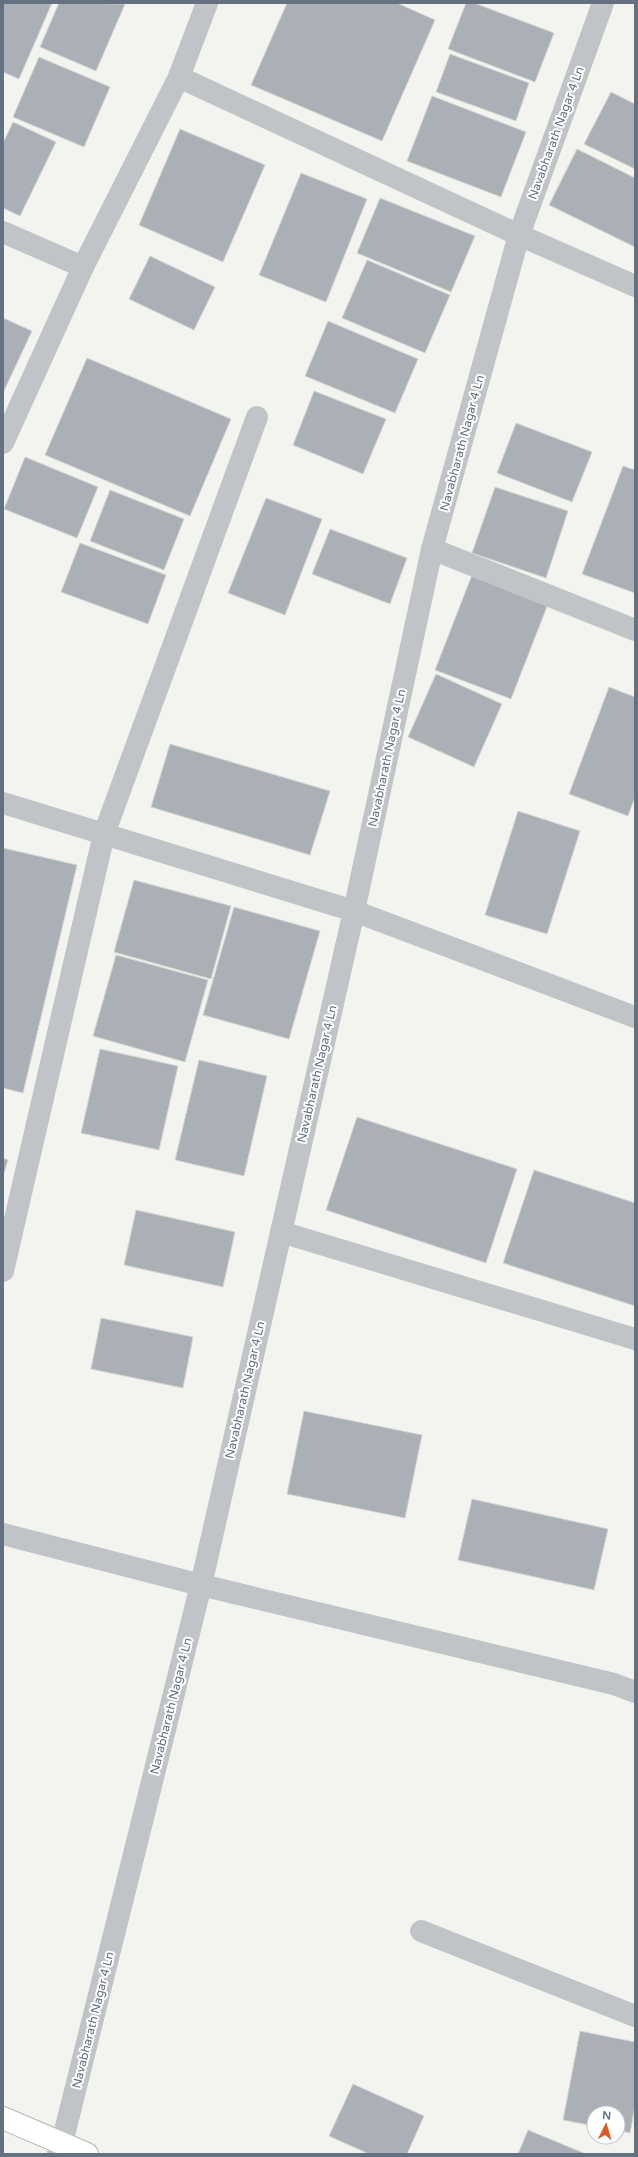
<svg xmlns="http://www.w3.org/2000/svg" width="638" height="2157" viewBox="0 0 638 2157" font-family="'Varela Round',sans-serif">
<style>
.building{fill:#aab0b5;stroke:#d5d5d2}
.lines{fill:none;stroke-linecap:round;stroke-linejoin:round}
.primary-casing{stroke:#b4b7bb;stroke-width:24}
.minor{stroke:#c1c4c7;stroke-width:22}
.primary{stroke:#fff;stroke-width:22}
.labels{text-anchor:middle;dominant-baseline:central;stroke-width:4;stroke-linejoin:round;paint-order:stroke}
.street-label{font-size:12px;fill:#637180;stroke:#fff}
</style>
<rect width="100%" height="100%" fill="#f3f4ef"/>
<g class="building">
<polygon points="3,3 52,3 19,79 3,72"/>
<polygon points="59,3 125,4 96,71 40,47"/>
<polygon points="287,3 397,3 435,20 382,141 251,85"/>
<polygon points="466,3 474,3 554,33 535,82 448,49"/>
<polygon points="450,54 529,83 516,121 436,92"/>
<polygon points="39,57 110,87 84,147 13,117"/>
<polygon points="611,92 635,104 635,169 584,144"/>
<polygon points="432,96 526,132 501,197 407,161"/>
<polygon points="13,122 56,142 20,216 3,208 3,143"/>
<polygon points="180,129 265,165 223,262 139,225"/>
<polygon points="577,149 635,178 635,247 549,205"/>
<polygon points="301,173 367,199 326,302 259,275"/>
<polygon points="380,198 475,236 451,292 357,253"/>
<polygon points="150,256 215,287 194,330 129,299"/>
<polygon points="367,260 450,295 425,353 342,318"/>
<polygon points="3,318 32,331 3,393"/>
<polygon points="328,321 418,359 395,413 305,376"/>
<polygon points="87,358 231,419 190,516 45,455"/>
<polygon points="314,391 386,419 363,474 293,445"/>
<polygon points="516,423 592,452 572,502 497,473"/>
<polygon points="25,457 98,487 77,538 4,509"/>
<polygon points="623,466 635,470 635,593 582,574"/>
<polygon points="495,487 568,511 546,578 472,553"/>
<polygon points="110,490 184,519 164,570 90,541"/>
<polygon points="266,498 322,519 285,615 228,593"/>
<polygon points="330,529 407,558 390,604 312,574"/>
<polygon points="80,543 166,575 148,624 61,592"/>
<polygon points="472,575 548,604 511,699 435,670"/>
<polygon points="436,674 502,704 474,767 408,737"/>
<polygon points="609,687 635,697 635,797 628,816 569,794"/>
<polygon points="170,744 330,791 310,855 151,807"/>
<polygon points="518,811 580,831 547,934 485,915"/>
<polygon points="3,848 77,865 23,1093 3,1088"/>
<polygon points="134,880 231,906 211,979 114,952"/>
<polygon points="234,907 320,931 289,1039 203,1015"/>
<polygon points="116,955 208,980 185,1062 93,1036"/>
<polygon points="100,1049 178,1066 159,1150 81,1133"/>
<polygon points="199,1060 267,1076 244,1176 175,1160"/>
<polygon points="357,1117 517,1169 486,1263 326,1210"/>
<polygon points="3,1158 8,1160 3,1176"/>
<polygon points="534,1170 635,1203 635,1306 503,1263"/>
<polygon points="136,1210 235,1232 223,1287 124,1265"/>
<polygon points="101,1318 193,1337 183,1388 91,1369"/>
<polygon points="304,1411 422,1435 405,1518 287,1494"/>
<polygon points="472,1499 608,1529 594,1590 458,1560"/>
<polygon points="580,2031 635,2042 635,2106 630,2133 618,2130 618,2113 594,2113 594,2126 563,2120"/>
<polygon points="353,2084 424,2116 407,2154 369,2154 329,2136"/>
<polygon points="528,2130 586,2154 518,2154"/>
</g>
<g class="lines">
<defs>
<polyline id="primary" points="3,2118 87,2154"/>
</defs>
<use href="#primary" class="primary-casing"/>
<g class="minor">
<polyline points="179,77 519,235 635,286"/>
<polyline points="3,232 83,267"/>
<polyline points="3,443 83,267 179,77 207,3"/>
<polyline points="432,549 635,630"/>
<polyline points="3,803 354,911 635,1017"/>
<polyline points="281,1232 635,1339"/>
<polyline points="3,1271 104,834 257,417"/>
<polyline points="3,1534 201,1585 614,1684 635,1692"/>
<polyline points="421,1931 635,2016"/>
<polyline points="58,2154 62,2143 201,1585 354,911 432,549 519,235 603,3"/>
</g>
<use href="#primary" class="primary"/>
</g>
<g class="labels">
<g class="street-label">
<text transform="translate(556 133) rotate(-70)">Navabharath Nagar 4 Ln</text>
<text transform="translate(462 443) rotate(-75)">Navabharath Nagar 4 Ln</text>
<text transform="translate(387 758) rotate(-78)">Navabharath Nagar 4 Ln</text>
<text transform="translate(317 1074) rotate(-77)">Navabharath Nagar 4 Ln</text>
<text transform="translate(245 1390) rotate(-77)">Navabharath Nagar 4 Ln</text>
<text transform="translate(171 1706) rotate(-76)">Navabharath Nagar 4 Ln</text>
<text transform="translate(93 2020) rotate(-76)">Navabharath Nagar 4 Ln</text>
</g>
</g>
<rect width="638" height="2157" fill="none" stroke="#637180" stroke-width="8"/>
<g transform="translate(606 2125) rotate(5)"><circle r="19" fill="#ffffff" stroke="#c1c6cc"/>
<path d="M0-3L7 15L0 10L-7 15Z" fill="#e15b22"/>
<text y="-6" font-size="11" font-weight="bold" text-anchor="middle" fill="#637180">N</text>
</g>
</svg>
